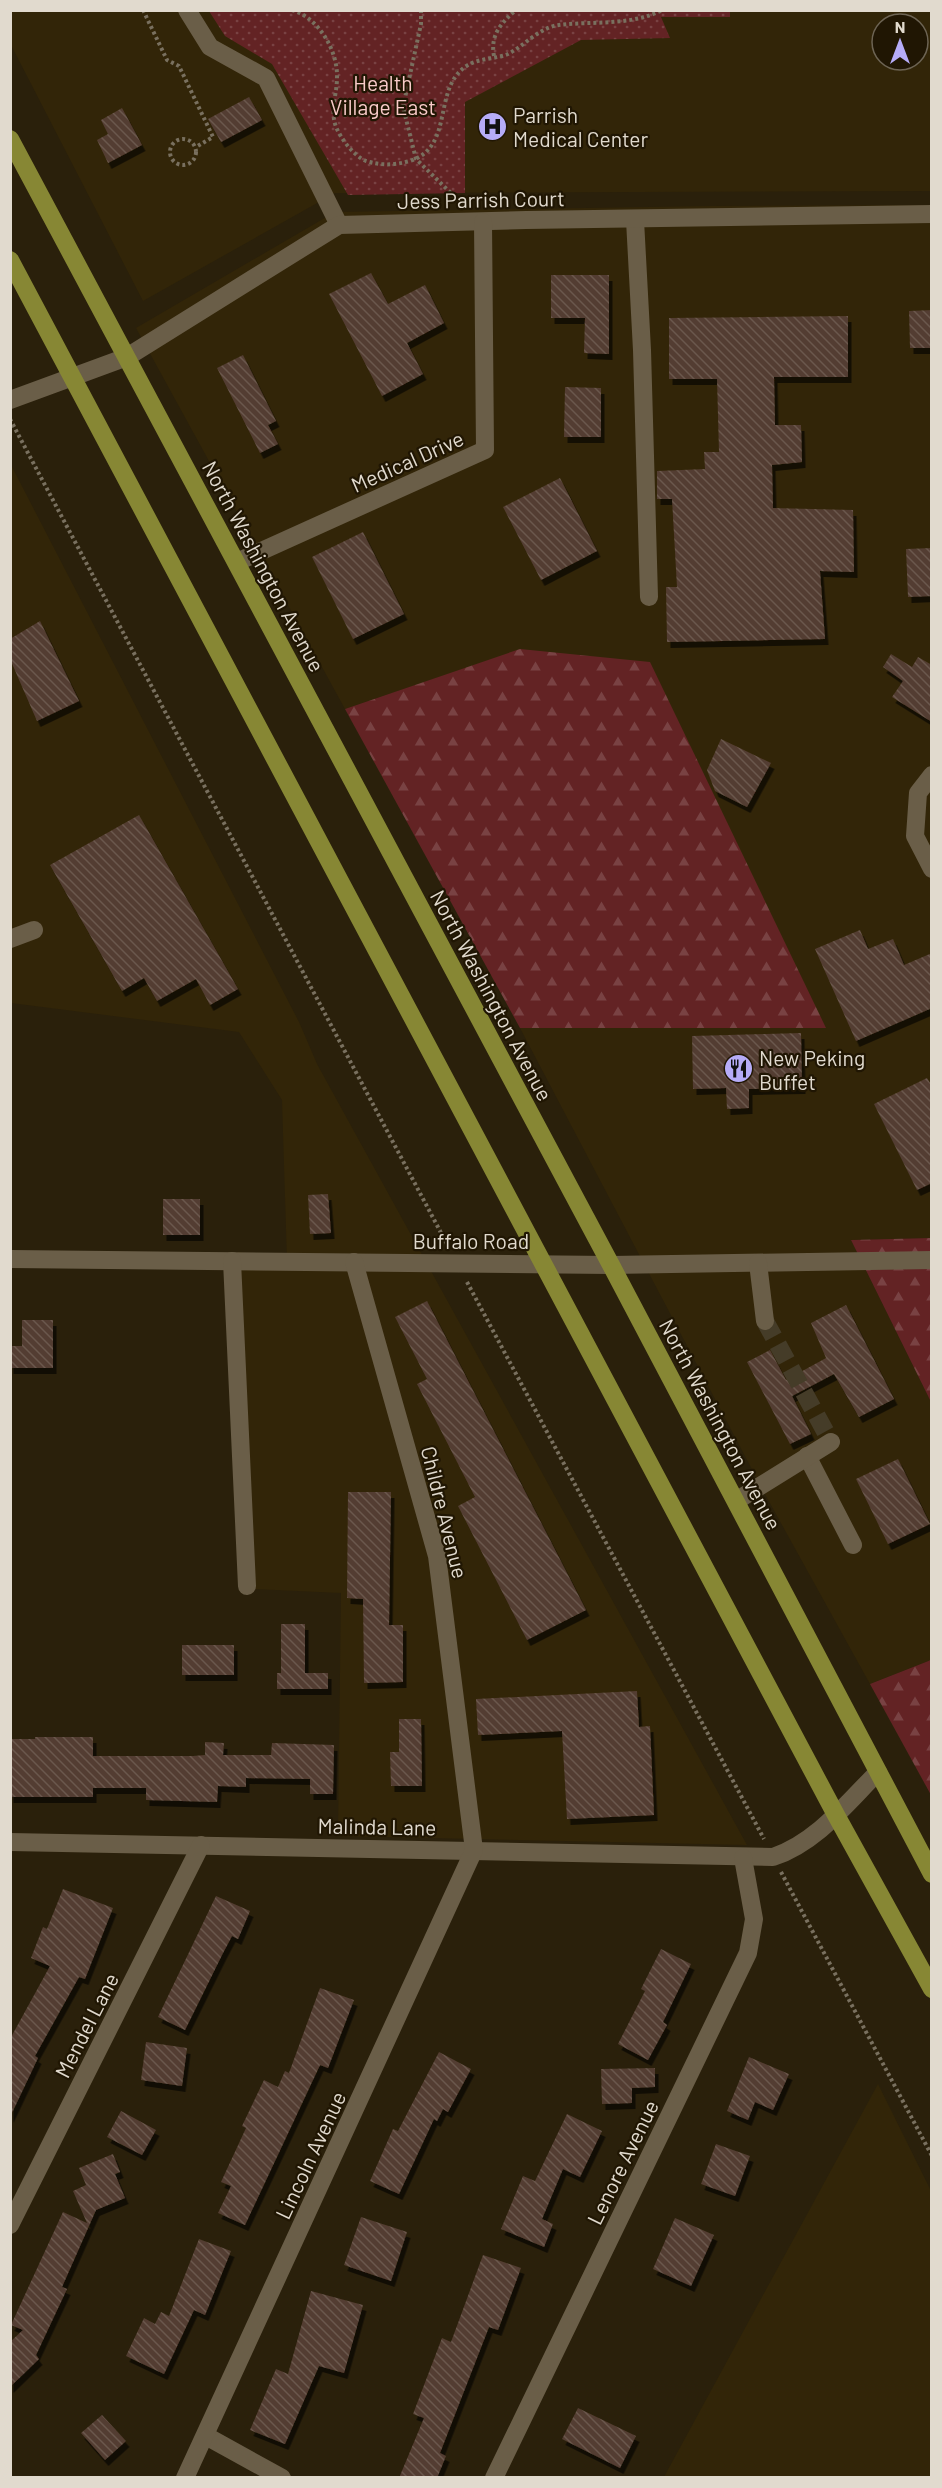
<svg xmlns="http://www.w3.org/2000/svg" width="942" height="2488" viewBox="0 0 942 2488" font-family="Barlow,sans-serif">
<style>
.built{fill:#322508;fill-rule:evenodd}
.green{fill:url(#green-dots)}
.forest{fill:url(#forest-firs)}
.building{fill:url(#building-back-hatch);filter:url(#shadow)}
.lines{fill:none;stroke-linecap:round;stroke-linejoin:round}
.minor-tunnel{stroke:#453c28;stroke-width:18;stroke-dasharray:18 9;stroke-linecap:butt}
.path{stroke:#79705f;stroke-width:4;stroke-dasharray:3 3;stroke-linecap:butt}
.minor{stroke:#6a5e48;stroke-width:18}
.major{stroke:#878734;stroke-width:18}
.labels{text-anchor:middle;dominant-baseline:central;stroke-width:4.5;stroke-linejoin:round;paint-order:stroke}
.park-label{font-size:21px;fill:#f9cbc9;stroke:#201603}
.poi-label{font-size:21px;fill:#e1dace;stroke:#201603;text-anchor:start}
.street-label{font-size:21px;fill:#e1dace;stroke:#201603}
</style>
<defs>
<pattern id="green-dots" width="8" height="8" patternUnits="userSpaceOnUse" patternTransform="scale(1.5)"><rect width="8" height="8" fill="#632324"/><path d="M2 2h.1M6 6h.1" fill="none" stroke="#794243" stroke-width="1.8" stroke-linecap="round"/></pattern>
<pattern id="forest-firs" width="22" height="20" patternUnits="userSpaceOnUse" patternTransform="scale(1.5)"><rect width="22" height="20" fill="#632324"/><path d="M5 1l3.5 6h-7zM16 11l3.5 6h-7z" fill="#794243"/></pattern>
<pattern id="building-back-hatch" width="6" height="6" patternUnits="userSpaceOnUse" patternTransform="scale(1.5)"><rect width="6" height="6" fill="#533d30"/><path d="M-1 5l2 2M0 0l6 6M5-1l2 2" fill="none" stroke="#6b584d"/></pattern>
<filter id="shadow"><feDropShadow dx="3.5" dy="6" stdDeviation="0" flood-color="#0009"/></filter>
</defs>
<rect width="100%" height="100%" fill="#2a200b"/>
<g class="built">
<path d="M11 10 931 11V191L335 193 143 301 11 45ZM882 24H918V60H882Z"/>
<polygon points="931,205 931,1238 851,1240 931,1402 931,1660 870,1684 766,1496 520,1028 825,1028 520,650 345,709 136,328 335,212 710,206"/>
<polygon points="10,463 299,1022 317,1064 747,1845 338,1836 341,1593 252,1589 238,1252 287,1261 282,1100 239,1032 11,1003"/>
<polygon points="878,2084 931,2191 931,2477 664,2477"/>
</g>
<polygon class="green" points="730,11 730,17 661,17 670,38 581,40 465,102 465,193 348,195 272,64 225,36 209,11"/>
<g class="forest">
<polygon points="520,649 650,662 826,1028 520,1028 345,709"/>
<polygon points="931,1238 931,1402 851,1240"/>
<polygon points="931,1660 931,1795 870,1684"/>
</g>
<g class="building">
<polygon points="249,97 262,120 221,142 208,119"/>
<polygon points="122,108 142,145 108,163 97,140 108,134 101,120"/>
<polygon points="371,273 388,304 425,285 444,323 407,343 423,374 382,396 329,294"/>
<polygon points="551,275 609,275 609,354 584,353 585,318 551,318"/>
<polygon points="932,310 932,348 910,348 909,311"/>
<polygon points="848,316 848,377 774,377 775,425 801,425 802,462 772,465 773,508 853,510 854,572 820,571 825,639 667,642 666,587 677,587 672,499 657,499 657,471 705,469 704,452 719,452 717,379 669,379 669,318"/>
<polygon points="243,355 276,421 268,425 278,444 260,453 217,368"/>
<polygon points="565,387 601,388 601,437 564,437"/>
<polygon points="560,478 597,551 541,580 503,507"/>
<polygon points="363,532 404,614 353,639 312,557"/>
<polygon points="932,548 932,596 908,597 906,549"/>
<polygon points="40,621 79,701 37,721 10,659 10,639"/>
<polygon points="891,654 912,667 918,657 932,665 932,722 892,697 903,681 883,667"/>
<polygon points="721,739 771,763 747,807 715,791 707,770"/>
<polygon points="139,815 238,989 210,1005 196,979 157,1001 144,978 122,991 50,865"/>
<polygon points="860,930 868,949 893,939 904,965 932,953 932,1008 856,1041 815,949"/>
<polygon points="801,1033 802,1088 749,1089 749,1108 727,1109 726,1088 693,1089 692,1036"/>
<polygon points="927,1078 932,1086 932,1183 917,1190 874,1104"/>
<polygon points="328,1194 331,1233 310,1234 308,1195"/>
<rect x="163" y="1199" width="37" height="36"/>
<polygon points="427,1301 586,1610 527,1640 458,1506 475,1497 417,1384 427,1379 395,1317"/>
<polygon points="846,1305 894,1399 859,1417 834,1374 792,1396 811,1434 790,1444 747,1362 770,1350 786,1380 826,1358 811,1323"/>
<polygon points="22,1320 53,1320 53,1368 10,1368 10,1346 22,1346"/>
<polygon points="898,1459 930,1524 888,1544 856,1479"/>
<polygon points="348,1492 391,1492 389,1625 403,1625 403,1682 364,1683 363,1599 347,1598"/>
<polygon points="281,1624 305,1624 305,1673 328,1673 328,1689 277,1689 277,1673 281,1673"/>
<rect x="182" y="1645" width="52" height="30"/>
<polygon points="637,1691 639,1727 650,1726 654,1815 567,1819 562,1731 478,1735 476,1699"/>
<polygon points="399,1719 421,1719 422,1786 391,1786 390,1752 399,1752"/>
<polygon points="35,1737 93,1737 93,1756 193,1756 205,1755 205,1742 224,1743 223,1755 271,1755 272,1743 334,1745 333,1794 310,1794 310,1779 246,1778 246,1787 218,1786 217,1802 146,1800 146,1788 93,1788 93,1797 10,1797 10,1739 35,1739"/>
<polygon points="63,1889 113,1908 85,1979 79,1977 35,2056 38,2058 10,2117 10,2039 50,1966 31,1958 43,1927 47,1929"/>
<polygon points="216,1896 250,1911 238,1939 232,1936 223,1953 185,2030 158,2017"/>
<polygon points="661,1949 691,1964 663,2022 667,2025 648,2060 618,2044 645,1991 641,1989"/>
<polygon points="320,1988 354,2000 328,2068 320,2065 245,2225 218,2213 231,2186 221,2182 246,2128 242,2126 264,2080 278,2087 285,2071 289,2073"/>
<polygon points="146,2042 187,2048 182,2086 141,2080"/>
<polygon points="439,2052 471,2069 448,2112 443,2109 437,2121 434,2119 399,2194 370,2181 393,2129 398,2131"/>
<polygon points="749,2057 789,2074 773,2110 755,2102 748,2120 727,2111"/>
<polygon points="655,2068 655,2087 632,2088 632,2103 602,2104 601,2069"/>
<polygon points="121,2111 156,2130 142,2155 107,2137"/>
<polygon points="567,2114 602,2131 580,2177 563,2169 542,2219 553,2224 544,2247 501,2229 523,2176 535,2181"/>
<polygon points="716,2144 750,2156 735,2196 701,2184"/>
<polygon points="113,2154 120,2172 115,2174 125,2198 96,2210 62,2287 67,2289 36,2355 39,2359 10,2387 10,2342 23,2330 11,2325 63,2212 87,2223 73,2191 86,2185 79,2168"/>
<polygon points="361,2217 407,2232 391,2281 344,2265"/>
<polygon points="675,2218 714,2235 691,2286 653,2269"/>
<polygon points="199,2239 231,2251 205,2315 194,2310 164,2374 126,2356 144,2318 155,2324 161,2312 169,2316"/>
<polygon points="483,2255 521,2268 498,2330 489,2327 440,2453 446,2456 437,2478 399,2478 424,2418 413,2414 442,2338 451,2342"/>
<polygon points="311,2291 363,2305 344,2373 319,2366 285,2444 250,2430 276,2369 288,2374"/>
<polygon points="578,2408 636,2436 620,2468 562,2439"/>
<polygon points="102,2415 126,2441 105,2460 81,2433"/>
</g>
<g class="lines">
<polyline class="minor-tunnel" points="765,1321 831,1442"/>
<g class="path">
<polyline points="143,10 167,60 179,66 213,137 196,147"/>
<path d="M292 10C319 18 338 51 337 78 337 91 332 105 334 119 335 132 353 156 366 161 382 166 395 165 410 161 456 146 431 87 468 65 480 58 496 59 508 54 524 46 540 27 559 25 592 21 632 26 662 10"/>
<polyline points="421,10 421,24 403,107 416,159 458,200 474,201"/>
<path d="M494 56C490 35 501 23 516 10"/>
<circle cx="183" cy="152" r="13"/>
<polyline points="10,419 448,1246"/>
<polyline points="467,1282 764,1839"/>
<polyline points="781,1872 932,2156"/>
</g>
<g class="minor">
<polyline points="187,10 210,47 266,78 339,225"/>
<polyline points="635,220 642,350 649,597"/>
<polyline points="10,400 127,357 339,225 526,220 932,214"/>
<polyline points="237,562 485,450 483,222"/>
<polyline points="932,775 918,793 915,836 932,869"/>
<polyline points="10,939 34,930"/>
<polyline points="10,1259 611,1265 932,1260"/>
<polyline points="232,1261 247,1586"/>
<polyline points="758,1263 765,1321"/>
<polyline points="807,1456 853,1545"/>
<polyline points="736,1501 831,1442"/>
<path d="M10 1842 773 1857C816 1843 847 1803 878 1772"/>
<polyline points="10,2225 201,1845"/>
<polyline points="206,2436 282,2478"/>
<polyline points="185,2478 474,1850 437,1556 354,1262"/>
<polyline points="494,2478 748,1953 754,1919 743,1858"/>
</g>
<g class="major">
<polyline points="10,139 611,1265 932,1874"/>
<polyline points="10,260 836,1815 932,1989"/>
</g>
</g>
<defs>
<symbol id="hospital-disc" viewBox="-11 -11 22 22"><circle r="9.5" fill="#b6acf8" stroke="#201603"/><path d="M-5-5h3v3.5h4V-5h3V5h-3V1.5h-4V5h-3Z" fill="#111"/></symbol>
<symbol id="restaurant-disc" viewBox="-11 -11 22 22"><circle r="9.5" fill="#b6acf8" stroke="#201603"/><path d="M-5-6h1v4h1v-4h1v4h1v-4h1v5L-1.5 .5V6h-2V.5L-5-1ZM5-6V6H3V1.5H1.5Q1.5-4 5-6Z" fill="#111"/></symbol>
</defs>
<g fill-rule="evenodd">
<use href="#hospital-disc" x="476" y="110" width="33" height="33"/>
<use href="#restaurant-disc" x="722" y="1052" width="33" height="33"/>
</g>
<g class="labels">
<g class="park-label">
<text x="383" y="82">Health<tspan x="383" dy="24">Village East</tspan></text>
</g>
<g class="poi-label">
<text x="513" y="114">Parrish<tspan x="513" dy="24">Medical Center</tspan></text>
<text x="759" y="1057">New Peking<tspan x="759" dy="24">Buffet</tspan></text>
</g>
<g class="street-label">
<text transform="translate(481 199) rotate(-1)">Jess Parrish Court</text>
<text transform="translate(407 461) rotate(-24)">Medical Drive</text>
<text transform="translate(264 566) rotate(62)">North Washington Avenue</text>
<text transform="translate(492 995) rotate(62)">North Washington Avenue</text>
<text x="471" y="1240">Buffalo Road</text>
<text transform="translate(721 1424) rotate(62)">North Washington Avenue</text>
<text transform="translate(445 1512) rotate(76)">Childre Avenue</text>
<text transform="translate(377 1826) rotate(1)">Malinda Lane</text>
<text transform="translate(86 2025) rotate(-63)">Mendel Lane</text>
<text transform="translate(310 2155) rotate(-65)">Lincoln Avenue</text>
<text transform="translate(622 2162) rotate(-64)">Lenore Avenue</text>
</g>
</g>
<rect width="942" height="2488" fill="none" stroke="#e1dace" stroke-width="24"/>
<g transform="translate(900 42)"><circle r="28" fill="#201603" stroke="#6d6454" stroke-width="1.5"/>
<path d="M0-4.5L10 22L0 15L-10 22Z" fill="#b6acf8"/>
<text y="-9" font-size="16" font-weight="bold" text-anchor="middle" fill="#e1dace">N</text>
</g>
</svg>
